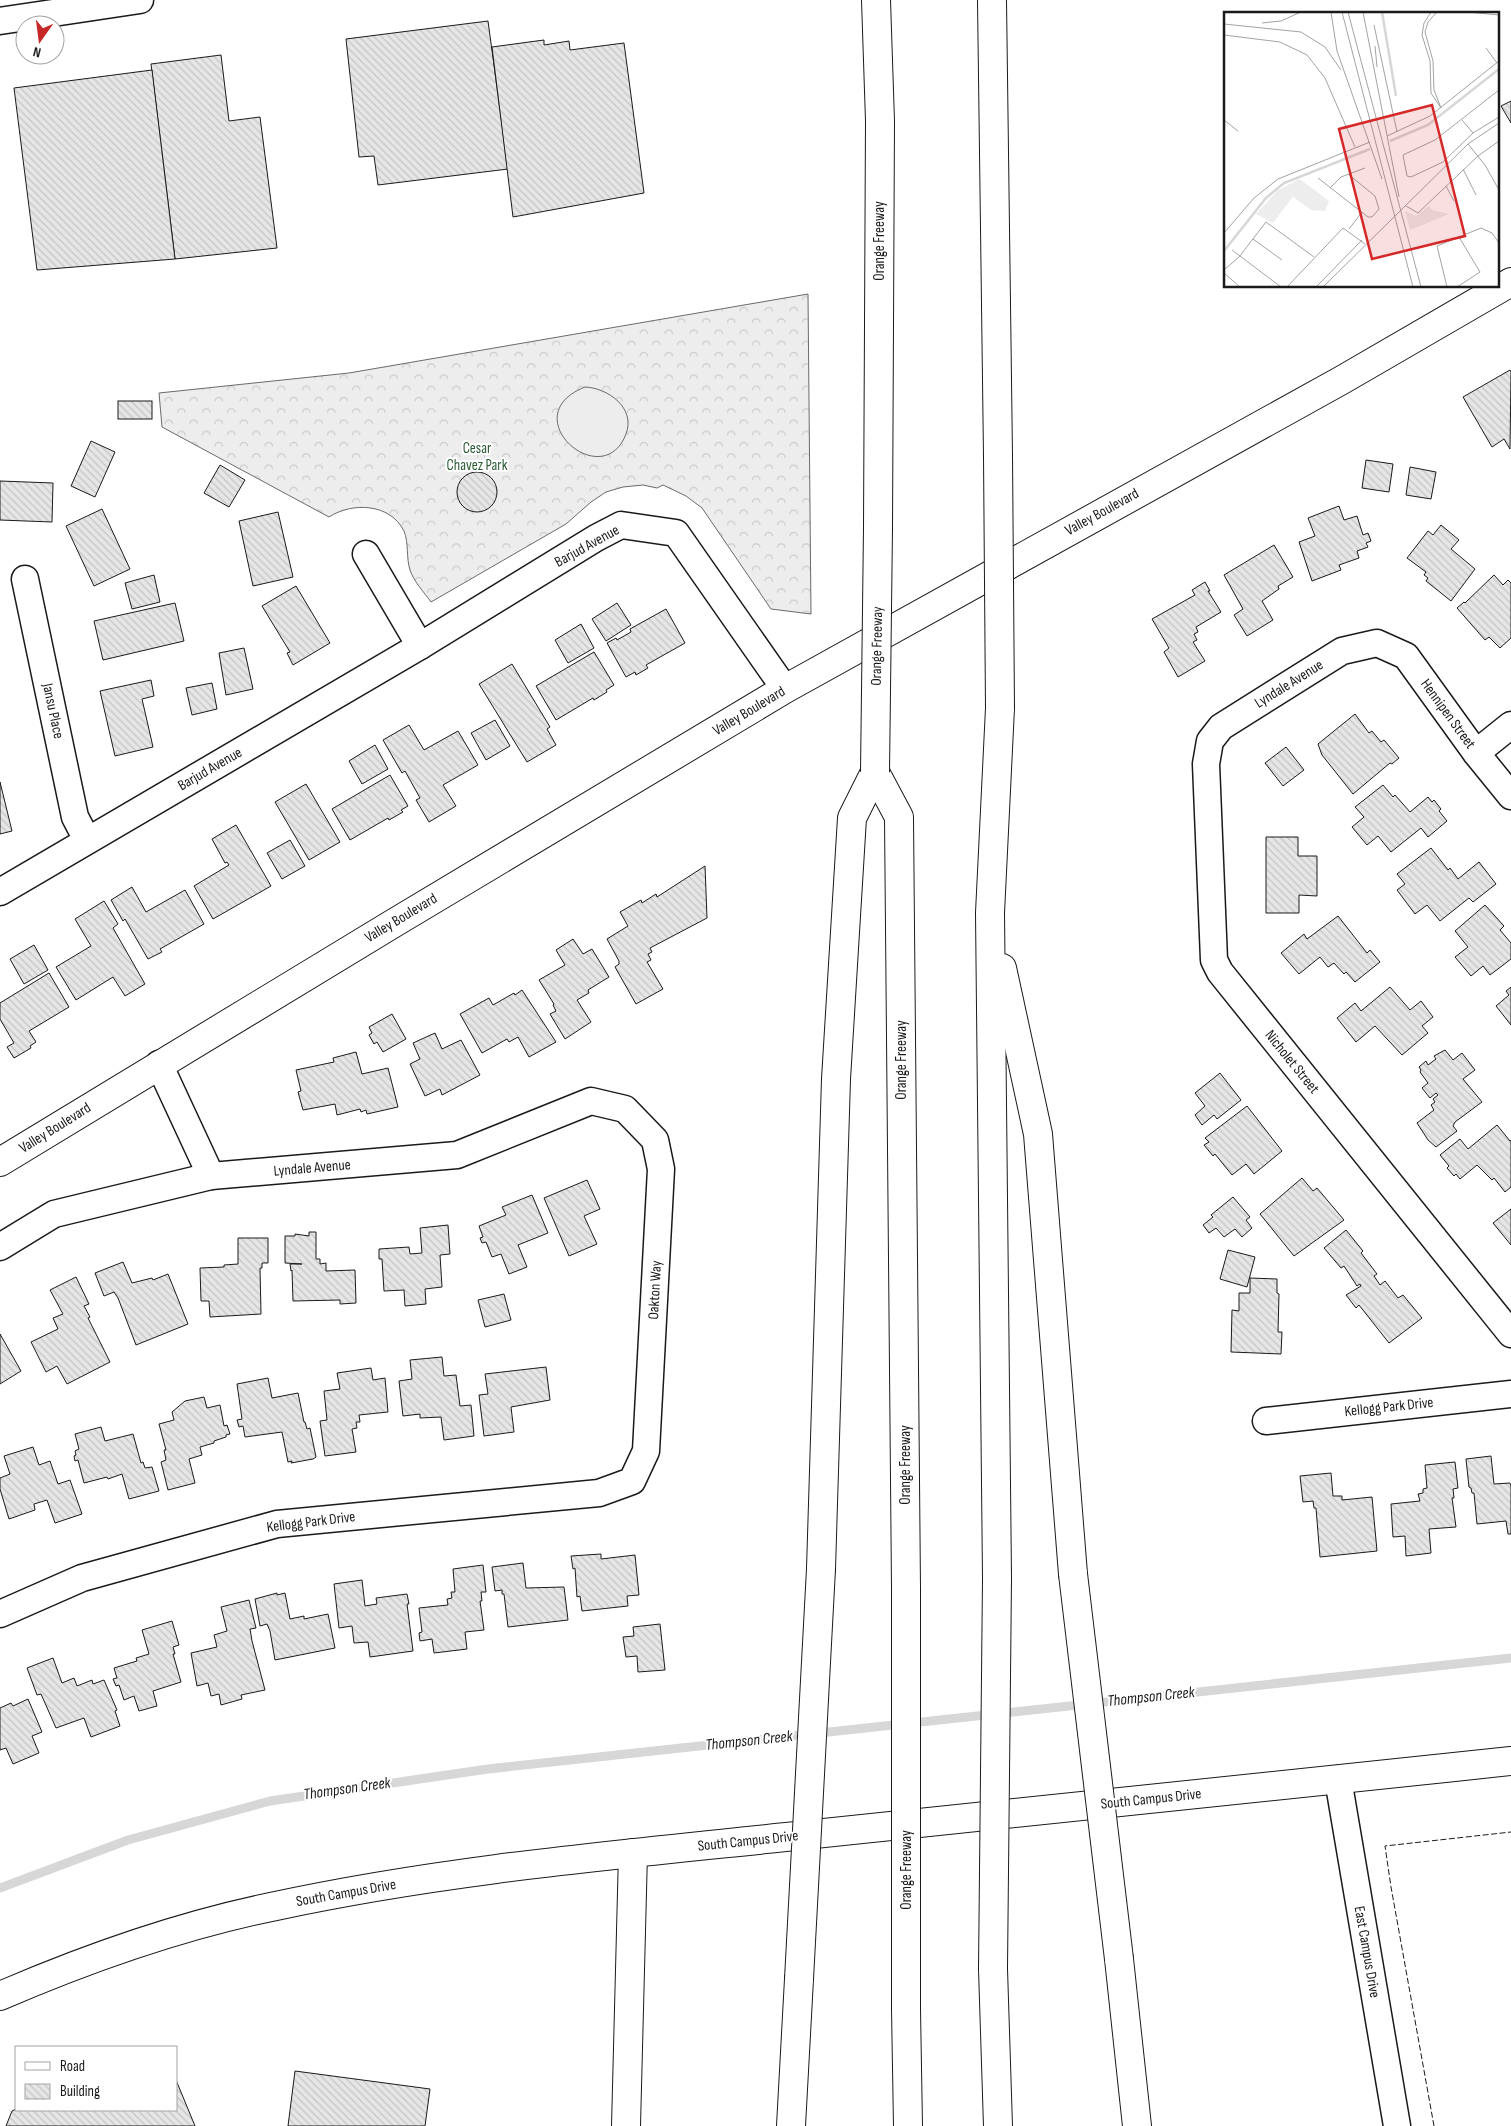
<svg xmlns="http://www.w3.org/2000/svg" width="1511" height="2126" viewBox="0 0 1511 2126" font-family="'Sofia Sans Condensed',sans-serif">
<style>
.forest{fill:url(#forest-crowns);stroke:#6a6a6a}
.garden{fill:#ededed;stroke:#6a6a6a}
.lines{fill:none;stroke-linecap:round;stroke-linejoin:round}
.stream{stroke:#d7d7d7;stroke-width:9}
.building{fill:url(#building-back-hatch);stroke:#1a1a1a}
.minor-casing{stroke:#1a1a1a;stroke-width:29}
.tertiary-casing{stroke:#1a1a1a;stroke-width:30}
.primary-casing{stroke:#1a1a1a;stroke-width:30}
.motorway-casing{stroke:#1a1a1a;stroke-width:30}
.minor{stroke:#fff;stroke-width:26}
.tertiary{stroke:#fff;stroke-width:28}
.primary{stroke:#fff;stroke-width:28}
.motorway{stroke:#fff;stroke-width:28}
.motorway-bridge-casing{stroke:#1a1a1a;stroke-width:30;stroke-linecap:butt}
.motorway-bridge{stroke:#fff;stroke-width:28}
.fence{stroke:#1a1a1a;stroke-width:1;stroke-dasharray:6 2.5;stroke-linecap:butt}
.labels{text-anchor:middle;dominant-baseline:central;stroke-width:4;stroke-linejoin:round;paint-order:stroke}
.street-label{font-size:15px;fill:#1a1a1a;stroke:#fff}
.park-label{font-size:15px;fill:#2b5a34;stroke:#fff}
.water-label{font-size:16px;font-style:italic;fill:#1a1a1a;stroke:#fff}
.inset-river{fill:none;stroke:#d7d7d7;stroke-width:2.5}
.inset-road{fill:none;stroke:#a3a3a3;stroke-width:1}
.view{fill:#d62828;fill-opacity:0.15;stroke:#d62828;stroke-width:2.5}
.inset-edge{fill:none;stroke:#1a1a1a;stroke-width:2.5}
</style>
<defs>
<pattern id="forest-crowns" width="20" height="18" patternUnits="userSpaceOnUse" patternTransform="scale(1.25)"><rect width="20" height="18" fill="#ededed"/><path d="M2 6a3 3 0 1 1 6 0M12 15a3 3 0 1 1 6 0" fill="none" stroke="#cbcbcb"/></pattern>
<pattern id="building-back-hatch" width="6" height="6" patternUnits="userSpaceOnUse" patternTransform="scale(1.25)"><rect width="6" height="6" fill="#e6e6e6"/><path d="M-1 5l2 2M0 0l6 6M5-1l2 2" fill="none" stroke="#c5c5c5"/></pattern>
</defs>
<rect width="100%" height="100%" fill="#fff"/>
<path class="forest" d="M808 294 811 614 771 609 702 508 686 496 663 485 657 488 643 485 623 487 606 492 591 502 566 524 431 602C424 592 414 582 410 570 406 558 409 543 404 531 390 503 352 502 329 517L162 427 159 393 349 373Z"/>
<path class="garden" d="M585 387C608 388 636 408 626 434 603 495 512 416 585 387Z"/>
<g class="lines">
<polyline class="stream" points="0,1888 128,1840 270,1801 488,1769 1511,1658"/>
</g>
<g class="building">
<polygon points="488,21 508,169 378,185 374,156 359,157 346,39"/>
<polygon points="544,40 544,45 569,41 570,50 624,43 644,193 513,217 492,47"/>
<polygon points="221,55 229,121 260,117 277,248 175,259 151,64"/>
<polygon points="152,70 175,259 37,270 14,88"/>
<polygon points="1511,101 1511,123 1501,106"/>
<polygon points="1510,370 1511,372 1510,449 1504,439 1492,447 1463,397"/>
<rect x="118" y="401" width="34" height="18"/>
<polygon points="91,441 115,452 95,497 71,486"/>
<polygon points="1366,460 1393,464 1389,492 1362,488"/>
<polygon points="220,465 245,480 229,507 204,493"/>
<polygon points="1410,467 1436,472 1431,499 1406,495"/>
<circle cx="477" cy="492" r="20"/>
<polygon points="0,481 53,483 52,522 0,520"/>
<polygon points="1339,506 1344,520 1357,516 1363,535 1368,533 1371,541 1366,543 1368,547 1357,551 1359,558 1339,565 1341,570 1312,581 1299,542 1315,536 1308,518"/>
<polygon points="102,509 130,569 94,586 66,526"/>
<polygon points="278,512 293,577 253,586 239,521"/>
<polygon points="1441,525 1459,540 1451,549 1475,569 1451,601 1426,581 1428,578 1424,575 1426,572 1407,558 1428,531 1433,535"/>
<polygon points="1274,545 1293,577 1278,586 1279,589 1262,601 1273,620 1247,636 1234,615 1243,609 1224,575"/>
<polygon points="154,575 160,602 132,609 125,583"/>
<polygon points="1494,575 1503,585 1508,580 1511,583 1511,638 1500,648 1489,637 1485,640 1457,608 1464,602 1465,603"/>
<polygon points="1205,582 1210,591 1208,591 1221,612 1196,627 1198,632 1194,634 1197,640 1193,642 1205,661 1178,677 1164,652 1169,648 1152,619 1195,595 1192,590"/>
<polygon points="296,586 330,643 293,665 287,653 290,652 262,606"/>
<polygon points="175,603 184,641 103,660 94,621"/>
<polygon points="617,603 631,625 606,641 592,619"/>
<polygon points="666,609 685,643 646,665 648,668 636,675 635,672 626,677 607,643 616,638 617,640 631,632 630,629"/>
<polygon points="581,624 594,648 568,663 555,640"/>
<polygon points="244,648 253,689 226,695 219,653"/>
<polygon points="594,652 614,685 606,690 607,692 594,700 593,698 556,720 536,686"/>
<polygon points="512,664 550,727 547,729 556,745 527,762 479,684"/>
<polygon points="151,680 154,696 142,699 153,747 115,756 100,691"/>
<polygon points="212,683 217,709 192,715 186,688"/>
<polygon points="1355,714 1369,733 1372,731 1381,742 1384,740 1399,758 1392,764 1390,763 1353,794 1322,755 1318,744"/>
<polygon points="495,720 510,746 486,760 471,733"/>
<polygon points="409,725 424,750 458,731 478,765 443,785 456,806 429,822 416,800 420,798 405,771 402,773 383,740"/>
<polygon points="375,745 388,769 362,784 349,761"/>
<polygon points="1286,747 1304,770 1283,786 1265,763"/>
<polygon points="390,775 408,806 401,810 403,812 389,820 388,818 350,840 332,809"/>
<polygon points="0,782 12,831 0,834"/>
<polygon points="306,784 340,842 309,860 275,802"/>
<polygon points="1383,785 1393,797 1395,795 1410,812 1428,797 1432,802 1434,800 1441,809 1439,811 1447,821 1428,837 1421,828 1391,852 1378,836 1367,845 1352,827 1364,817 1355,807"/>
<polygon points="236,825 271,886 213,919 194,886 229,865 227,862 225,863 212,839"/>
<polygon points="1266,837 1298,837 1298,856 1317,856 1317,896 1299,895 1299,913 1266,913"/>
<polygon points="290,840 305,866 282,879 267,853"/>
<polygon points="1431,848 1448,870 1450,868 1458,879 1479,862 1496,884 1473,902 1469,898 1440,921 1427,905 1415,914 1397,890 1405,884 1397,874"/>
<polygon points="705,866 707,918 650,948 652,952 648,954 651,960 647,962 663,989 636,1004 615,967 619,964 619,961 607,939 628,926 620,912 641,900 642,903 656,894 657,897"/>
<polygon points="132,887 146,912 185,890 204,924 160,949 162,952 148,959 125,919 123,921 111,900"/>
<polygon points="104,901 118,924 113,928 145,984 125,996 113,977 76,1000 56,967 91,946 75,919"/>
<polygon points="1485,905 1504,926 1500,930 1511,943 1511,959 1490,975 1483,966 1471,976 1455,957 1468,947 1455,931"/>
<polygon points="1338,916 1367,953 1370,950 1380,962 1355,982 1346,972 1344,974 1334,963 1328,967 1320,957 1299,974 1281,953 1304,934 1307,939"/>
<polygon points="573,939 583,954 592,949 609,977 588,990 589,993 577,1000 591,1022 565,1039 550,1014 556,1011 553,1005 554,1004 539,980 565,965 556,950"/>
<polygon points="34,945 48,970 24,984 10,959"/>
<polygon points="49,973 69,1007 29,1031 36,1042 30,1046 31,1048 14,1058 7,1047 14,1043 0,1019 0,1003"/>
<polygon points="1390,987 1410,1010 1421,1001 1433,1017 1422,1026 1428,1033 1402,1055 1375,1026 1356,1042 1337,1018 1355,1003 1361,1011"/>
<polygon points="1511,987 1511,1025 1496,1006 1509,995 1506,991"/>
<polygon points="522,990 556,1042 529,1057 518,1037 509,1042 507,1039 482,1053 460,1014 489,998 493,1005 514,993 515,995"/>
<polygon points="392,1014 406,1039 383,1052 377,1042 374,1044 369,1035 372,1033 369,1027"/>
<polygon points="435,1033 442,1049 461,1040 480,1075 442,1095 440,1089 425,1096 410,1064 420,1059 413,1043"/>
<polygon points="1445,1050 1453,1060 1462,1053 1475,1070 1463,1079 1482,1102 1455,1122 1453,1126 1457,1131 1436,1147 1428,1140 1417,1123 1434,1110 1431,1105 1435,1102 1433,1099 1438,1095 1436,1093 1430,1098 1422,1088 1428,1083 1420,1072 1421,1070 1419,1067 1426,1061 1428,1065 1436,1059 1434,1056"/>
<polygon points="356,1052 362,1074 388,1068 398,1107 367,1114 366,1110 361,1112 360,1109 337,1115 335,1104 303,1110 298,1092 301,1091 296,1070 334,1062 333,1058"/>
<polygon points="1220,1073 1241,1100 1217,1119 1214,1115 1202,1125 1195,1115 1205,1106 1195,1093"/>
<polygon points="1247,1106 1282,1151 1254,1174 1246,1164 1232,1175 1215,1154 1213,1156 1204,1145 1209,1142 1205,1138"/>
<polygon points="1497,1125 1510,1141 1511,1140 1511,1187 1505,1192 1494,1178 1492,1180 1477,1165 1460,1179 1456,1174 1454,1176 1447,1168 1449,1166 1440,1155 1460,1139 1468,1149"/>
<polygon points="1302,1178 1313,1191 1317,1188 1344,1220 1294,1256 1260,1214"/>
<polygon points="587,1180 600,1209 584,1216 597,1244 569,1256 544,1198"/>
<polygon points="532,1195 548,1233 518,1245 527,1267 509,1274 501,1254 492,1257 486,1242 482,1243 480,1238 483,1237 479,1226 506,1215 502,1207"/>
<polygon points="1233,1197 1250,1217 1246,1220 1252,1228 1242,1237 1235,1229 1224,1237 1216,1228 1209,1233 1203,1225 1213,1217 1211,1215"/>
<polygon points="1511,1209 1511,1245 1493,1223"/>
<polygon points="448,1225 450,1254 440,1255 442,1287 425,1289 426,1304 405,1306 404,1290 384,1291 382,1259 379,1259 379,1249 409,1247 410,1254 422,1253 420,1228"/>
<polygon points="1346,1230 1363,1251 1361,1253 1377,1274 1374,1276 1380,1285 1385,1281 1398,1298 1403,1295 1422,1318 1389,1343 1359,1305 1356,1308 1346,1295 1361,1286 1360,1284 1357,1286 1344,1266 1341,1268 1324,1248"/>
<polygon points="309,1232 316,1232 316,1259 320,1259 320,1264 326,1263 326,1271 355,1270 356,1303 340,1304 340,1300 293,1301 292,1270 291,1271 290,1264 302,1264 285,1263 285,1236 295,1236 295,1234 309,1236"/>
<polygon points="238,1238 268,1238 268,1263 262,1263 262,1268 260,1268 261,1314 210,1317 209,1301 201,1301 200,1268 224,1267 224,1265 238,1264"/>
<polygon points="1228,1250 1255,1257 1247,1287 1220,1279"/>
<polygon points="123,1262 132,1283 152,1278 153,1280 168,1274 188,1324 136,1345 118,1298 114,1292 104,1296 95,1273"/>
<polygon points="76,1277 89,1304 84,1306 90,1317 88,1318 110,1362 67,1384 57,1366 46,1372 31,1342 58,1329 53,1318 63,1314 50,1290"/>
<polygon points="1250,1278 1277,1279 1277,1293 1279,1294 1278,1332 1282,1332 1281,1354 1231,1352 1232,1310 1239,1311 1239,1293 1250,1293"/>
<polygon points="504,1294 511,1320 485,1327 478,1300"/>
<polygon points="0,1334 21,1371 0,1384"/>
<polygon points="442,1357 444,1376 456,1375 460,1406 471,1405 474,1436 444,1440 441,1417 420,1418 420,1414 403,1416 399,1381 412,1379 410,1360"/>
<polygon points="546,1367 550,1400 511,1407 514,1432 484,1436 479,1395 488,1394 485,1374"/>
<polygon points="371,1368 373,1380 385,1378 388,1412 359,1415 360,1422 356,1422 357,1428 352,1429 356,1452 325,1456 320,1421 327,1420 324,1391 340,1389 337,1373"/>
<polygon points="268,1378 272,1398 298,1393 304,1422 305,1422 307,1429 310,1428 316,1457 313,1459 291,1463 292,1461 288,1462 282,1432 245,1437 243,1426 239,1427 237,1420 242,1419 237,1384"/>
<polygon points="204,1397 207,1408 220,1405 224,1426 227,1425 230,1434 226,1435 226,1437 214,1441 214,1443 200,1447 202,1455 189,1459 195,1483 168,1490 161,1462 166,1460 164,1450 166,1450 159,1424 174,1420 172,1412 185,1401"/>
<polygon points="101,1427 105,1441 133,1434 141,1463 143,1462 145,1468 152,1467 159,1491 129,1499 122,1474 108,1479 107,1477 84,1483 78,1460 75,1461 74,1456 76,1455 75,1451 79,1449 75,1434"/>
<polygon points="33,1447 39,1465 50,1461 58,1484 70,1480 82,1514 55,1523 47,1500 34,1504 35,1510 9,1519 0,1489 0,1478 10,1474 4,1456"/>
<polygon points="1491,1456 1494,1484 1510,1483 1511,1486 1511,1534 1508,1534 1506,1521 1477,1524 1474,1493 1472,1493 1471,1488 1469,1487 1466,1459"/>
<polygon points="1455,1462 1458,1488 1453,1489 1454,1498 1452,1498 1456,1527 1429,1529 1431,1553 1406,1556 1405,1536 1393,1537 1391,1504 1420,1501 1418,1494 1423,1493 1423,1489 1427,1488 1425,1465"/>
<polygon points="1331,1473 1333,1496 1342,1496 1342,1500 1372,1497 1377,1551 1320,1557 1316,1508 1314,1508 1313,1501 1303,1502 1300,1476"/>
<polygon points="601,1554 601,1559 635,1555 639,1595 627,1596 628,1606 582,1611 580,1596 577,1597 575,1568 573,1569 571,1556"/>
<polygon points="523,1563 526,1588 564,1587 568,1620 508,1627 504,1594 502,1594 502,1590 495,1591 492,1567"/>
<polygon points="483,1565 486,1592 481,1592 482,1601 480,1601 484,1630 465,1632 467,1649 434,1653 432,1639 420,1641 419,1633 422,1632 419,1608 448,1605 447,1599 452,1598 451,1592 455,1592 453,1569"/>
<polygon points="362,1580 365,1606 377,1604 376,1598 407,1594 409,1604 407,1604 413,1651 370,1657 368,1642 354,1643 352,1626 339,1628 334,1584"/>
<polygon points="277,1593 277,1595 285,1593 290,1619 304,1616 304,1619 328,1614 335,1648 275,1660 270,1631 267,1624 260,1626 255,1599"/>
<polygon points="249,1600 256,1628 250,1629 252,1641 265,1690 241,1695 242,1699 221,1705 219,1694 211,1696 208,1683 197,1686 191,1653 217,1647 214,1635 227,1631 221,1607"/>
<polygon points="172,1621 179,1645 173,1647 175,1654 173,1654 181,1682 153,1691 157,1706 139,1711 134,1696 124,1700 119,1685 116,1686 113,1679 117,1678 114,1668 137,1661 136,1658 149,1654 142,1630"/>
<polygon points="660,1624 665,1670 638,1672 637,1656 626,1657 623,1637 634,1636 633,1627"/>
<polygon points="53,1658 62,1683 74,1678 77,1686 92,1680 93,1684 104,1680 117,1710 115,1711 120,1726 91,1737 84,1718 56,1728 41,1694 37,1695 27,1668"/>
<polygon points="28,1699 42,1732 32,1736 39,1753 13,1764 6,1748 0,1750 0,1708 11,1703 13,1706"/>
<polygon points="295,2071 430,2089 425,2126 288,2126"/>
<polygon points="176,2080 195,2126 6,2126 12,2111 16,2109 176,2110"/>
</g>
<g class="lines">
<defs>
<g id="minor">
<polyline points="0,21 140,0"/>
<polyline points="366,554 420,646"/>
<polyline points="25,579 75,817 87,840"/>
<polyline points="1476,753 1511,725"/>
<polyline points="1511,796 1476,753 1406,656 1377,643 1342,651 1221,727 1210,741 1206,764 1214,960 1220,972 1511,1334"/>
<polyline points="0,892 420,646 596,538 621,525 676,533 785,689"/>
<polyline points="159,1064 211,1176"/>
<polyline points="0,1247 54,1214 211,1176 457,1155 591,1101 625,1109 655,1140 661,1169 646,1451 632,1481 599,1493 277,1524 82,1578 0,1614"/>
<polyline points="1266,1421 1511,1394"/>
<polyline points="1338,1779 1397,2126"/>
</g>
<path id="tertiary" d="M0 1996C86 1959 179 1926 271 1907 446 1869 627 1854 805 1835 1041 1810 1276 1786 1511 1761"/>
<polyline id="primary" points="0,1162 394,923 785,689 1342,380 1511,282"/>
<g id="motorway">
<polyline points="876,0 880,121 878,528"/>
<polyline points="992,0 998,456"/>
<polyline points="875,772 899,817 906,1589"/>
<polyline points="1002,968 1038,1134 1073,1574"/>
<polyline points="821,1569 836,1079 852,818 875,772"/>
<polyline points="997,1578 990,913 1000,708"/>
<polyline points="1119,1959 1137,2126"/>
<polyline points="993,1969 998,2126"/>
<polyline points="906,2009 908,2126"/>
<polyline points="626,2126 633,1853"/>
<polyline points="791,2126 799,1979"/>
</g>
</defs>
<use href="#minor" class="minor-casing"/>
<use href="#tertiary" class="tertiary-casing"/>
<use href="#primary" class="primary-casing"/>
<use href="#motorway" class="motorway-casing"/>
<use href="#minor" class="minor"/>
<use href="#tertiary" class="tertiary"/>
<use href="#primary" class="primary"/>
<use href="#motorway" class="motorway"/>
<defs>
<g id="motorway-bridge">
<polyline points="998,456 1000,708"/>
<polyline points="875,772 878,528"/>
<polyline points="1073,1574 1119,1959"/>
<polyline points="906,1589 906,2009"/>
<polyline points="993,1969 997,1578"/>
<polyline points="799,1979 821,1569"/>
</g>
</defs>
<use href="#motorway-bridge" class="motorway-bridge-casing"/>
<use href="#motorway-bridge" class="motorway-bridge"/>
<polyline class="fence" points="1434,2126 1391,1887 1385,1846 1511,1832"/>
</g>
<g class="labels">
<g class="street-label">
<text transform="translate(879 241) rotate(-90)">Orange Freeway</text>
<text transform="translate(1102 512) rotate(-29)">Valley Boulevard</text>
<text transform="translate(587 546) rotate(-29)">Barjud Avenue</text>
<text transform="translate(877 646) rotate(-89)">Orange Freeway</text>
<text transform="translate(1289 684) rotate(-32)">Lyndale Avenue</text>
<text transform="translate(53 711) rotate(78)">Jansu Place</text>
<text transform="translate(749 711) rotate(-31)">Valley Boulevard</text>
<text transform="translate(1448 714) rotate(54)">Hennipen Street</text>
<text transform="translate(210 769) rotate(-30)">Barjud Avenue</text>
<text transform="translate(401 918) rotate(-31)">Valley Boulevard</text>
<text transform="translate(901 1060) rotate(-90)">Orange Freeway</text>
<text transform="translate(1292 1062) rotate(51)">Nicholet Street</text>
<text transform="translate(55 1128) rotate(-32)">Valley Boulevard</text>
<text transform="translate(312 1168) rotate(-5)">Lyndale Avenue</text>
<text transform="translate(655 1290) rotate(-87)">Oakton Way</text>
<text transform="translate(1389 1407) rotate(-6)">Kellogg Park Drive</text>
<text transform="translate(905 1465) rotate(-90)">Orange Freeway</text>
<text transform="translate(311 1522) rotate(-7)">Kellogg Park Drive</text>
<text transform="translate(1151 1799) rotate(-6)">South Campus Drive</text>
<text transform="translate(748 1841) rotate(-6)">South Campus Drive</text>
<text transform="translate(906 1870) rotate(-90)">Orange Freeway</text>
<text transform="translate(346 1893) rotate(-10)">South Campus Drive</text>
<text transform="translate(1367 1952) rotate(80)">East Campus Drive</text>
</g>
<g class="park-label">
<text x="477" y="448">Cesar<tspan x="477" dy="17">Chavez Park</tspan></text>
</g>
<g class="water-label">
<text transform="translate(1151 1697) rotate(-6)">Thompson Creek</text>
<text transform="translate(749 1741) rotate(-6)">Thompson Creek</text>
<text transform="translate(347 1789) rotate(-8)">Thompson Creek</text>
</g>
</g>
<g transform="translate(1224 12)">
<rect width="275" height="275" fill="#fff"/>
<path d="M80 170 105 189 101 199 87 198 68 184Z" fill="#ededed"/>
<path d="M75 167 80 170 49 211 32 202 53 179ZM205 194 208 198 225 202 186 218 181 199 192 204Z" fill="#ededed"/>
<path class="inset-river" d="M158 0 172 84M166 129 204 113 275 57M0 239 42 186 60 171 146 137"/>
<path class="inset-road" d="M107 0 113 39 158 167M118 0 189 275M124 0 197 275M139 0 175 185M207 0 200 11 198 23 206 49 207 81 217 96M213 0 204 10 201 20 209 49 210 78 217 96M243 0 275 3M38 11 57 9 77 0M0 12 77 20 101 35 117 58M150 13 173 120M0 23 56 30 83 43 101 66 131 135M151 34 153 55M262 36 273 51M275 78 211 128 179 143 183 164 187 165 219 150 249 121 275 105M0 108 14 119M238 108 249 121M163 124 206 104 275 49M244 132 261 153 275 178M239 157 252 183M94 166 144 205H148L155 197 151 184 124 162M222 174 230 189M106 176 117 165 141 156M182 194 194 201 254 144 275 129M125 217 138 200M0 221 30 186 54 167 146 130M29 227 58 248M8 238 57 275M0 258 15 245 42 210 90 245M0 261 16 275M63 275 119 216 141 232M92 275 138 228M99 275 244 132 275 111M223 275 213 234 257 216 268 221 275 231M233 275 256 260 235 225"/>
<path class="view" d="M208 93 241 224 148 247 115 117Z"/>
<rect width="275" height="275" class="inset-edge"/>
</g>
<rect x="15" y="2046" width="162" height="65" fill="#ffffff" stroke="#a3a3a3"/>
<rect x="25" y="2062" width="25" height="8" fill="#ffffff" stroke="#a3a3a3"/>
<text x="60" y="2071" font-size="15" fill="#1a1a1a">Road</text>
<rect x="25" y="2084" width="25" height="15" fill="url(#building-back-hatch)" stroke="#a3a3a3"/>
<text x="60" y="2096" font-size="15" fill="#1a1a1a">Building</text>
<g transform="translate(40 40) rotate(194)"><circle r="24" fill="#ffffff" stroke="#a3a3a3"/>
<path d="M0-4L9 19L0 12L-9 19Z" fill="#c62828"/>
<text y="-8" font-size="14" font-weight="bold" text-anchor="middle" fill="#1a1a1a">N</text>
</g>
</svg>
